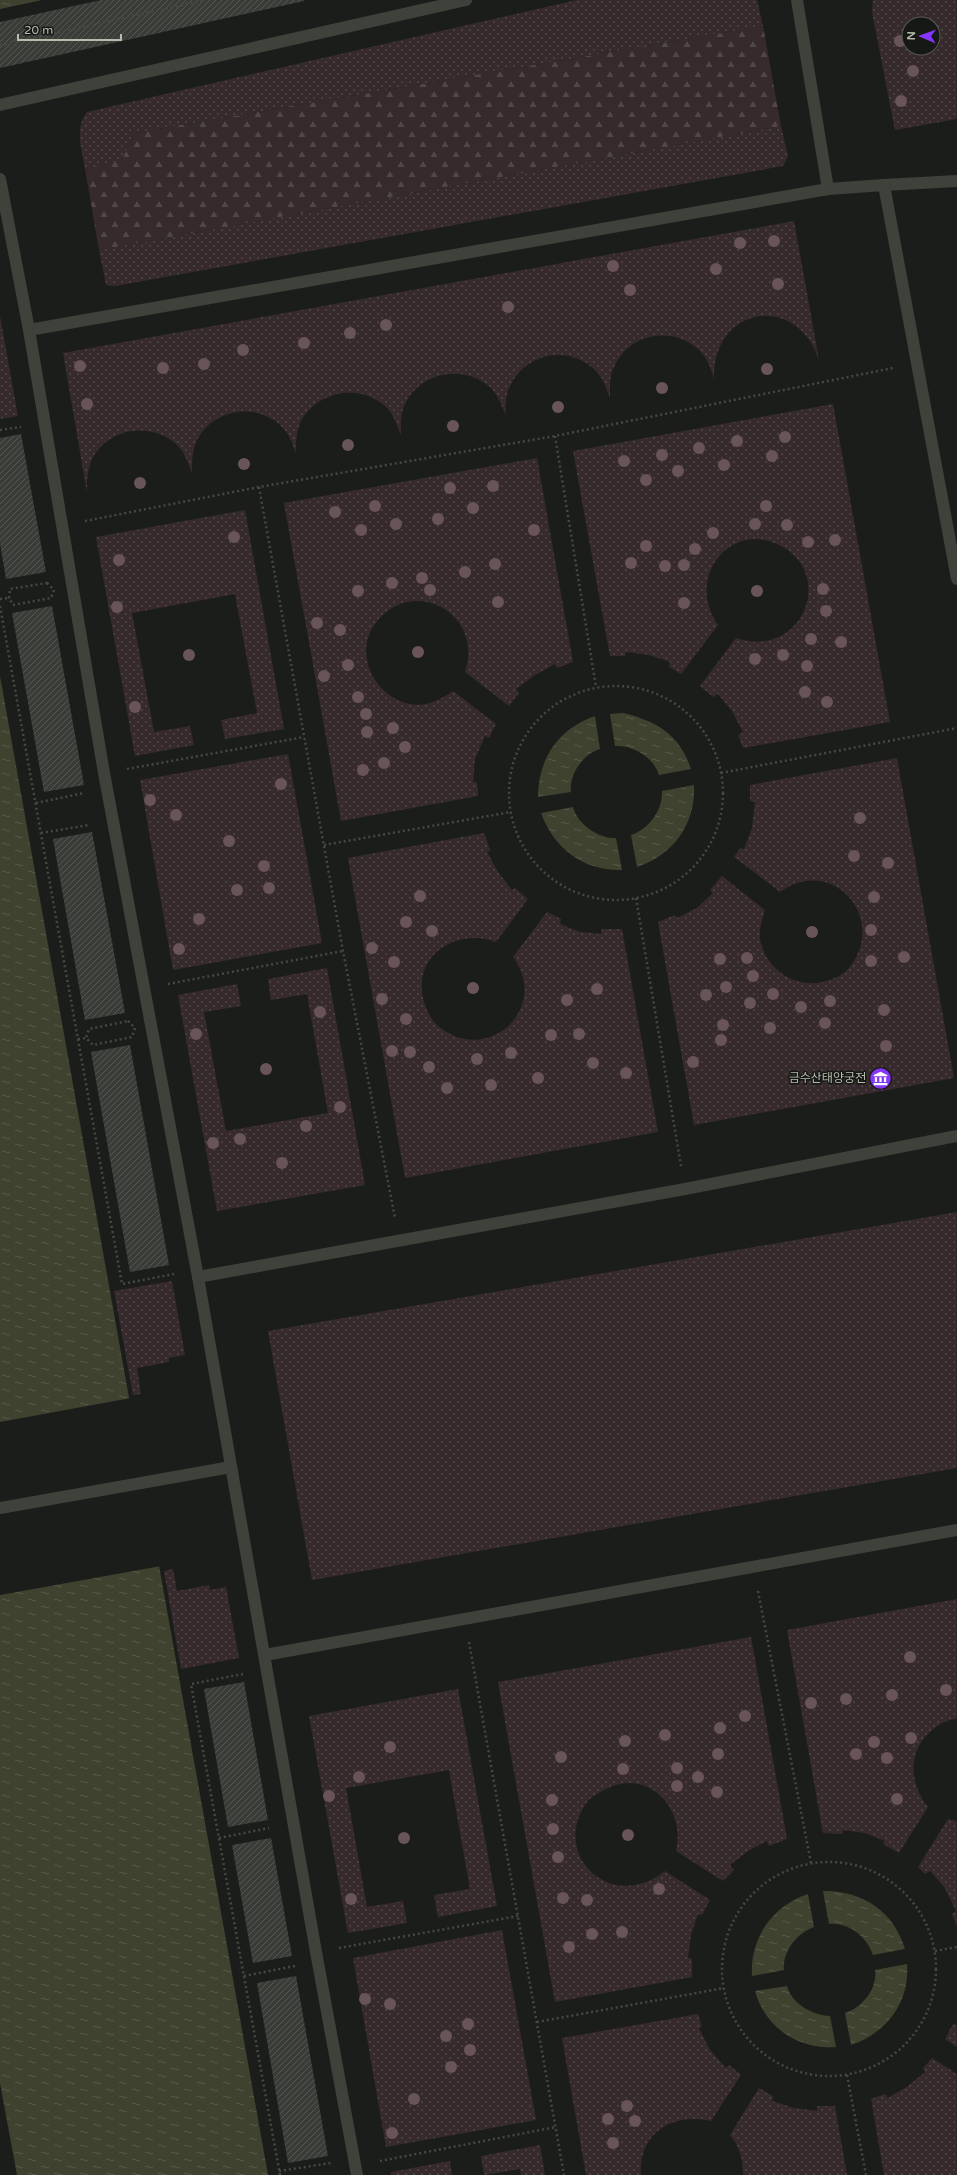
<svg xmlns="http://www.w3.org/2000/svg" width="957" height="2175" viewBox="0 0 957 2175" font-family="'Varela Round','Noto Sans KR',sans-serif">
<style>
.grass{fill:url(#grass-dots);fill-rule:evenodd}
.forest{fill:url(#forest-firs)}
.water{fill:url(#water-ripples)}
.pier{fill:#1b1d1a}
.building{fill:url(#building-hatch)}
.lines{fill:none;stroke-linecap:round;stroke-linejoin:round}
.path{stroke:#464941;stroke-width:2.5;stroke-dasharray:2 3;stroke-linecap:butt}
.lane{stroke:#3e423b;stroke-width:12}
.street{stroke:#3e423b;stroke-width:12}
.tree{fill:#695558}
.labels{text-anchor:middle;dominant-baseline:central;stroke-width:3;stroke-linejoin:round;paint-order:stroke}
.poi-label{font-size:12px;fill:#b6bdad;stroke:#161815;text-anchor:end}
</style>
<defs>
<pattern id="grass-dots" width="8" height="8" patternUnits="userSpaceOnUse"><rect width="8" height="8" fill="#362a2c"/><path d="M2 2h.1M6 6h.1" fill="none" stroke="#514748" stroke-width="1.8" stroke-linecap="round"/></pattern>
<pattern id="forest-firs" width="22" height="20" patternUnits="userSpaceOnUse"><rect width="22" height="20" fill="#362a2c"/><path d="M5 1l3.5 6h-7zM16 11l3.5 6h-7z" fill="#514748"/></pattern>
<pattern id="water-ripples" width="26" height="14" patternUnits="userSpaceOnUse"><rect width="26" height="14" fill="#3f422f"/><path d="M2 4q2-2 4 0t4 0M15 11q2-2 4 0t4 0" fill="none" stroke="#585b4a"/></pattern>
<pattern id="building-hatch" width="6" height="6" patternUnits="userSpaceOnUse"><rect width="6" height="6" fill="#393c37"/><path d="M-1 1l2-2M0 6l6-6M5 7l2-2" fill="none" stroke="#535651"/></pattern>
</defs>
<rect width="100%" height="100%" fill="#1b1d1a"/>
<g class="grass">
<path d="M577 0H757L763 26 134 133 122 161 85 169C82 149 74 129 87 112Z"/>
<path d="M873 0H957V119L895 130 872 12ZM909 24H933V48H909Z"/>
<polygon points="781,126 788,156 783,166 115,286 106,285 99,250"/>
<path d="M794 221 819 360C796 291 712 307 714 379 711 368 707 357 698 349 672 326 630 333 615 365 609 376 610 386 610 398 606 387 602 376 594 369 568 345 527 353 511 384 505 394 505 405 506 416 502 406 498 395 490 387 463 364 422 372 406 402 400 413 401 424 401 435 397 425 394 414 385 406 360 383 317 391 301 421 296 431 296 443 296 454 293 444 289 433 280 425 255 402 213 409 197 440 192 450 192 462 192 473 188 463 185 452 176 444 150 421 108 428 92 459 87 470 87 481 87 493L63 353Z"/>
<polygon points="0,316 18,416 0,419"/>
<path d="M833 404 890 722 743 748 738 735 743 732 732 711 718 694 713 697 700 686 736 638C802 660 836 575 781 546 732 519 684 577 718 625L681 674 669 667 670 662 649 655 626 652 625 656H610L573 451Z"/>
<path d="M537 458 573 662 557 668 555 664 535 675 516 689 519 693 509 706 465 672C485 611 408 573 373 627 351 662 385 711 426 704 436 702 444 697 453 691L496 724 489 738 485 736 475 759 473 782 477 783 478 796 341 821 284 503Z"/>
<polygon points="245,510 284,729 225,739 221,720 257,713 235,594 132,613 154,732 190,726 194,745 135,756 96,537"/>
<polygon points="288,754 322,943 173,970 140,780"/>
<path d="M897 758 954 1078 694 1125 658 922 675 915 677 918 697 908 713 893 710 890 722 876 765 910C762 919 759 929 760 939 765 970 797 990 826 981 834 979 843 975 849 968 889 918 832 854 780 892L734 857 740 848 744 849 752 828 755 802 750 801V785Z"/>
<path d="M484 833 490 850 487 852 498 872 512 890 515 888 528 899 496 942C455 927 411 957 424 1002 427 1011 431 1020 438 1026 487 1067 551 1008 513 957L547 912 561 919 560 924 580 932 601 934 602 929H622L658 1132 405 1178 348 858Z"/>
<polygon points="327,968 365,1185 217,1211 178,995 237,984 241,1006 204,1012 226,1131 328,1113 307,994 271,1000 268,979"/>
<polygon points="957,1212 957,1468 312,1580 268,1331"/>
<polygon points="172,1281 185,1355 169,1358 169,1362 137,1368 141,1394 133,1395 114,1291"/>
<polygon points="173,1569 177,1591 209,1585 210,1590 226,1587 239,1658 181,1669 164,1571"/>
<path d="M957 1599V1719C948 1719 939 1724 932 1730 907 1751 909 1783 928 1807L899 1853 883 1844 885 1841 865 1833 843 1830 842 1834 823 1833 787 1630Z"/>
<path d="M751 1637 787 1839 769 1846 767 1841 748 1851 730 1865 734 1870 723 1881 676 1851C686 1811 652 1770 610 1787 602 1791 593 1795 587 1802 549 1855 612 1914 665 1871L710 1900 702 1915 698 1914 691 1935 688 1958 692 1959V1977L555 2002 498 1682Z"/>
<polygon points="458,1689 497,1906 438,1917 434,1895 470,1889 449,1770 346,1788 367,1907 403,1901 407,1923 348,1933 309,1716"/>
<polygon points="948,1819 957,1821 957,1927 952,1914 956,1911 945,1888 930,1871 925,1874 918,1867"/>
<polygon points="502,1930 536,2120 386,2147 353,1958"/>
<path d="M698 2014 702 2027 699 2028 710 2050 726 2068 729 2065 741 2075 711 2121C673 2112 638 2133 641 2175H586L562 2038Z"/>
<polygon points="953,2024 957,2025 957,2047 945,2039"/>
<polygon points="932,2058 957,2074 957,2175 884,2175 871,2099 885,2094 888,2098 908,2086 925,2072 923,2068"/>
<path d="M759 2088 773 2096 772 2101 794 2108 817 2111V2106H835L847 2175H743C743 2159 740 2147 730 2135Z"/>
<polygon points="540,2145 545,2175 521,2175 520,2169 484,2175 481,2156"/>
<polygon points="450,2161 452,2175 391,2175 391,2172"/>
</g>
<polygon class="forest" points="763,26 781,126 99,250 85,169 122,160 134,133"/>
<g class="water">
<polygon points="0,0 42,0 0,9"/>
<polygon points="0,676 268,2175 17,2175 0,2083"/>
<path d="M623 713C657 721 680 735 691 769L659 775C654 758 634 745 615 746L610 714Z"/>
<path d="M595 716 600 749C583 754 569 774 571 792L538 797C538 759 558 729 595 716Z"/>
<path d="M694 785C696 823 674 855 637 867L631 835C649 829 663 810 662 791Z"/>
<path d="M573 807C577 824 599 839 616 838L622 870C584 871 554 849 541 813Z"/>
<path d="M823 1891C861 1890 894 1911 905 1949L873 1955C867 1937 849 1922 829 1924Z"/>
<path d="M808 1894 814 1927C797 1933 782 1952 784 1970L752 1976C750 1938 772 1906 808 1894Z"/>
<path d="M907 1964C910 2002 887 2033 851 2045L845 2013C862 2008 878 1988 875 1970Z"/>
<path d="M787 1986C792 2004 812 2015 830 2016L836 2047C798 2050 765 2027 755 1991Z"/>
</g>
<polygon class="pier" points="131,1398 161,1566 0,1595 0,1422"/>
<g class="building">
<polygon points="101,0 304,0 304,1 0,68 0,22"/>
<polygon points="21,434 46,572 6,579 0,543 0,438"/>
<polygon points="52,606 84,785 44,792 12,613"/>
<polygon points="92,832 125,1013 85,1020 53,839"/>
<polygon points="130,1045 169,1265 130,1272 91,1052"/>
<polygon points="244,1682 268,1820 228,1827 204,1689"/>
<polygon points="271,1838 292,1956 253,1963 232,1845"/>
<polygon points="296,1976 328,2156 288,2163 257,1983"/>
</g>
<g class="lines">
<g class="path">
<polyline points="0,45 205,0"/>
<polyline points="0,430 21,427"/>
<polyline points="555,436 596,687"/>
<polyline points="259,487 343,951 395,1218"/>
<polyline points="85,521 259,487 555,436 893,368"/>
<polygon points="47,583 54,590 51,598 13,605 9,598 10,589"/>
<polyline points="0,599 9,598"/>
<polyline points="0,606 122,1284 174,1274"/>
<circle cx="616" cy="793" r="107"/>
<polyline points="127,769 304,737"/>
<polyline points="721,773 957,728"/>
<polyline points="36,803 84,793"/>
<polyline points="41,833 89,825"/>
<polyline points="324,845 511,812"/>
<polyline points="636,898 681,1166"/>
<polyline points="168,984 343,951"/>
<polygon points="128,1021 135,1028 132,1037 93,1045 86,1038 89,1029"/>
<polyline points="78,1039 86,1038"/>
<polyline points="758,1591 811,1863"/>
<polyline points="469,1642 564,2175"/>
<polyline points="243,1674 191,1684 280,2175"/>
<polyline points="219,1838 269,1828"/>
<circle cx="829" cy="1969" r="107"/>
<polyline points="339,1948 518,1916"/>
<polyline points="935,1951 957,1947"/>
<polyline points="244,1976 295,1966"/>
<polyline points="537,2022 724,1988"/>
<polyline points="847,2075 866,2175"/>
<polyline points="380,2161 556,2127"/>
<polyline points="279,2171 331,2163"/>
</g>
<g class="lane">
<polyline points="797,0 828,189"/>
<polyline points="884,185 957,181"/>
</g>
<g class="street">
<polyline points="0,105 466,0"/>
<polyline points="0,179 29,330 104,773 198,1277 316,1952 357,2175"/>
<polyline points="29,330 828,189 884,185 957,579"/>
<polyline points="198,1277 685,1189 957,1136"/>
<polyline points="0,1508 231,1467"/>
<polyline points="265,1655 957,1530"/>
</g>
</g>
<g class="tree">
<circle cx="900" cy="41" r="6"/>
<circle cx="913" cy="71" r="6"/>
<circle cx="901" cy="101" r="6"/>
<circle cx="774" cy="241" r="6"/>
<circle cx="740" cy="243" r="6"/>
<circle cx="613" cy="266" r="6"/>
<circle cx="716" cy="269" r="6"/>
<circle cx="778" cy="284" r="6"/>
<circle cx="630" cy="290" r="6"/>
<circle cx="508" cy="307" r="6"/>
<circle cx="386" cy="325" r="6"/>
<circle cx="350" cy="333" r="6"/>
<circle cx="304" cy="343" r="6"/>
<circle cx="243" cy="350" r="6"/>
<circle cx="204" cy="364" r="6"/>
<circle cx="80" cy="366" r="6"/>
<circle cx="163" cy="368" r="6"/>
<circle cx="767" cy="369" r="6"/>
<circle cx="662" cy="388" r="6"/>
<circle cx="87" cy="404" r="6"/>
<circle cx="558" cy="407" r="6"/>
<circle cx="453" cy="426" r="6"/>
<circle cx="785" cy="437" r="6"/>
<circle cx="737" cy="441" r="6"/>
<circle cx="348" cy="445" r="6"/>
<circle cx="699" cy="448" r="6"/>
<circle cx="662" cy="455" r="6"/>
<circle cx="772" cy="456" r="6"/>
<circle cx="624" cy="461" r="6"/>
<circle cx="244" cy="464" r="6"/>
<circle cx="724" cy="465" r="6"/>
<circle cx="678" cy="471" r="6"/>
<circle cx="646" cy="480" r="6"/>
<circle cx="140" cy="483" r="6"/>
<circle cx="493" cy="486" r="6"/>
<circle cx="450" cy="488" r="6"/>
<circle cx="375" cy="506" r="6"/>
<circle cx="766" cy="506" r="6"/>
<circle cx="473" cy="508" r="6"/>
<circle cx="335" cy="512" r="6"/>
<circle cx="438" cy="519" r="6"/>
<circle cx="396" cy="524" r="6"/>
<circle cx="755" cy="524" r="6"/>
<circle cx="787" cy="525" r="6"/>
<circle cx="361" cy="530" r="6"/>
<circle cx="534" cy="530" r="6"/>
<circle cx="713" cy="533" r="6"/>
<circle cx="234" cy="537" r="6"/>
<circle cx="835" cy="540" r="6"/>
<circle cx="808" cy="542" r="6"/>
<circle cx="646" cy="546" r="6"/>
<circle cx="695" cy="549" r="6"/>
<circle cx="119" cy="560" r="6"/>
<circle cx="631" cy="563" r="6"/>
<circle cx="495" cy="564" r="6"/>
<circle cx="684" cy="565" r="6"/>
<circle cx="665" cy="566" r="6"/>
<circle cx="465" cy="572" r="6"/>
<circle cx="422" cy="578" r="6"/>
<circle cx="392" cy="583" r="6"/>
<circle cx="823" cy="589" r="6"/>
<circle cx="430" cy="590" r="6"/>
<circle cx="358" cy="591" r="6"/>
<circle cx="757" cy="591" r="6"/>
<circle cx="498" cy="602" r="6"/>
<circle cx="684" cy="603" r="6"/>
<circle cx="117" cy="607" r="6"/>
<circle cx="826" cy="611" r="6"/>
<circle cx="317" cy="623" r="6"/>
<circle cx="340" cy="630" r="6"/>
<circle cx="811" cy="639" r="6"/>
<circle cx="841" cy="642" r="6"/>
<circle cx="418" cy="652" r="6"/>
<circle cx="189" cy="655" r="6"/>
<circle cx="783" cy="655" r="6"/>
<circle cx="755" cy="659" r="6"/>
<circle cx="348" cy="665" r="6"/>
<circle cx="807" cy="666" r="6"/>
<circle cx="324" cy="676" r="6"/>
<circle cx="805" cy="692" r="6"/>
<circle cx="358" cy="697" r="6"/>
<circle cx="827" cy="702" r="6"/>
<circle cx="135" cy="707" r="6"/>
<circle cx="366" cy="714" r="6"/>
<circle cx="393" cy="728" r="6"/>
<circle cx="367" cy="732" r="6"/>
<circle cx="405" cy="747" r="6"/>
<circle cx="384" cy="763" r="6"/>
<circle cx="363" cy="770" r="6"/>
<circle cx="281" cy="784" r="6"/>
<circle cx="150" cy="800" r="6"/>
<circle cx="176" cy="815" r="6"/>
<circle cx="860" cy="818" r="6"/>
<circle cx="229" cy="841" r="6"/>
<circle cx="854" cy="856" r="6"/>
<circle cx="888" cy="863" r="6"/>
<circle cx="264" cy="866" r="6"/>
<circle cx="269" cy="888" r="6"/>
<circle cx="237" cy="890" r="6"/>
<circle cx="420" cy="896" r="6"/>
<circle cx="874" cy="897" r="6"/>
<circle cx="199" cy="919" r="6"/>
<circle cx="406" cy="922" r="6"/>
<circle cx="871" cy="930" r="6"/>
<circle cx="432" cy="931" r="6"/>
<circle cx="812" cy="932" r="6"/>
<circle cx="372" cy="948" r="6"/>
<circle cx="179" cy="949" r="6"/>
<circle cx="904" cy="957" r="6"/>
<circle cx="747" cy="958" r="6"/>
<circle cx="720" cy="959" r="6"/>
<circle cx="871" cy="961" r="6"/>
<circle cx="394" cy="962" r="6"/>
<circle cx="753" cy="976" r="6"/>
<circle cx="726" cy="987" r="6"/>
<circle cx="473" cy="988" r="6"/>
<circle cx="597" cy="989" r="6"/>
<circle cx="773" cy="994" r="6"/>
<circle cx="706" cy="995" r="6"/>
<circle cx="382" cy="999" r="6"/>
<circle cx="567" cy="1000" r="6"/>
<circle cx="830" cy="1001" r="6"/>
<circle cx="750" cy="1003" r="6"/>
<circle cx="801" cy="1007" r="6"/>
<circle cx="884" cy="1010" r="6"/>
<circle cx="320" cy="1012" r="6"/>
<circle cx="406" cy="1019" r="6"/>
<circle cx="825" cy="1023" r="6"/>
<circle cx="723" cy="1025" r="6"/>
<circle cx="770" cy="1028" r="6"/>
<circle cx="196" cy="1034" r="6"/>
<circle cx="579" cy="1034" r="6"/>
<circle cx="551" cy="1035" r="6"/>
<circle cx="721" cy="1040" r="6"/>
<circle cx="886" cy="1046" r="6"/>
<circle cx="392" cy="1051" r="6"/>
<circle cx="410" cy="1052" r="6"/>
<circle cx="511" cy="1053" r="6"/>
<circle cx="477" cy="1059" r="6"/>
<circle cx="693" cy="1062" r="6"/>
<circle cx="593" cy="1063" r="6"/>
<circle cx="429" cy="1067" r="6"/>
<circle cx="266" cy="1069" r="6"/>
<circle cx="626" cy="1073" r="6"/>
<circle cx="538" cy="1078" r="6"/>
<circle cx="491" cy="1085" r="6"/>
<circle cx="447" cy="1088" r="6"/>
<circle cx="340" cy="1107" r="6"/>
<circle cx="306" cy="1126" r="6"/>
<circle cx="240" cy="1139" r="6"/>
<circle cx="213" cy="1143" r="6"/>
<circle cx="282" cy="1163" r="6"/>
<circle cx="910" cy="1657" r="6"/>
<circle cx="946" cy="1690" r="6"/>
<circle cx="892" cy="1695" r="6"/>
<circle cx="846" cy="1699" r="6"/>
<circle cx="811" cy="1703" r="6"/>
<circle cx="745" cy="1716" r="6"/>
<circle cx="720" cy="1728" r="6"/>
<circle cx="665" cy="1735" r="6"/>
<circle cx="911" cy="1738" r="6"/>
<circle cx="625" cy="1741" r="6"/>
<circle cx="874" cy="1742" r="6"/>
<circle cx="390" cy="1747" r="6"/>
<circle cx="718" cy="1754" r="6"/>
<circle cx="856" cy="1754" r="6"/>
<circle cx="561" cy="1757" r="6"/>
<circle cx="887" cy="1758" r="6"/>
<circle cx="677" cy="1768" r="6"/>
<circle cx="623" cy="1769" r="6"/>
<circle cx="359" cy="1777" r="6"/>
<circle cx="698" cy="1777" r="6"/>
<circle cx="677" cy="1786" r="6"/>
<circle cx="717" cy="1792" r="6"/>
<circle cx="329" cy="1796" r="6"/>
<circle cx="897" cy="1799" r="6"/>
<circle cx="552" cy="1800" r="6"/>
<circle cx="553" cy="1829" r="6"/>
<circle cx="628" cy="1835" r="6"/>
<circle cx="404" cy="1838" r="6"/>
<circle cx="558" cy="1857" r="6"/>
<circle cx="659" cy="1889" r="6"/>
<circle cx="563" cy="1898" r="6"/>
<circle cx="351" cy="1899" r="6"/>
<circle cx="587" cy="1900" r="6"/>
<circle cx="622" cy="1932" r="6"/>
<circle cx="592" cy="1934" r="6"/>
<circle cx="569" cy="1947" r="6"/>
<circle cx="365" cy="1999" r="6"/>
<circle cx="390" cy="2004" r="6"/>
<circle cx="468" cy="2024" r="6"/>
<circle cx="446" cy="2036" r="6"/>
<circle cx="470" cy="2050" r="6"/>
<circle cx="451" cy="2067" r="6"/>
<circle cx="414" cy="2099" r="6"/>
<circle cx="627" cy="2106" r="6"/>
<circle cx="608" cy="2119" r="6"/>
<circle cx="635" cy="2121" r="6"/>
<circle cx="392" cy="2133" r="6"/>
<circle cx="613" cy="2143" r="6"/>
</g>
<defs>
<symbol id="museum-disc" viewBox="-11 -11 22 22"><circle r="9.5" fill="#8635fb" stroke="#161815"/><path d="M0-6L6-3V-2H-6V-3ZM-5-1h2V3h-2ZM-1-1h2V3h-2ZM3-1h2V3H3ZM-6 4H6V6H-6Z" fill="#fff"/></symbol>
</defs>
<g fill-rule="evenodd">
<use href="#museum-disc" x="868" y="1066" width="25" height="25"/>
</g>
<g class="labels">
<g class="poi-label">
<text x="866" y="1078">금수산태양궁전</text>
</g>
</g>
<g transform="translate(921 36) rotate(272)"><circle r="19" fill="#161815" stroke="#565a52"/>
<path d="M0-3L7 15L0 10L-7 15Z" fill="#8635fb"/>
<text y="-6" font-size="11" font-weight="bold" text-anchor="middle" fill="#b6bdad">N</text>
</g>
<path d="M18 34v6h103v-6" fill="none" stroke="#b6bdad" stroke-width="2"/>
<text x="24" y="34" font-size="12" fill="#b6bdad" stroke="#161815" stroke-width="3" paint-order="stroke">20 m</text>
</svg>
